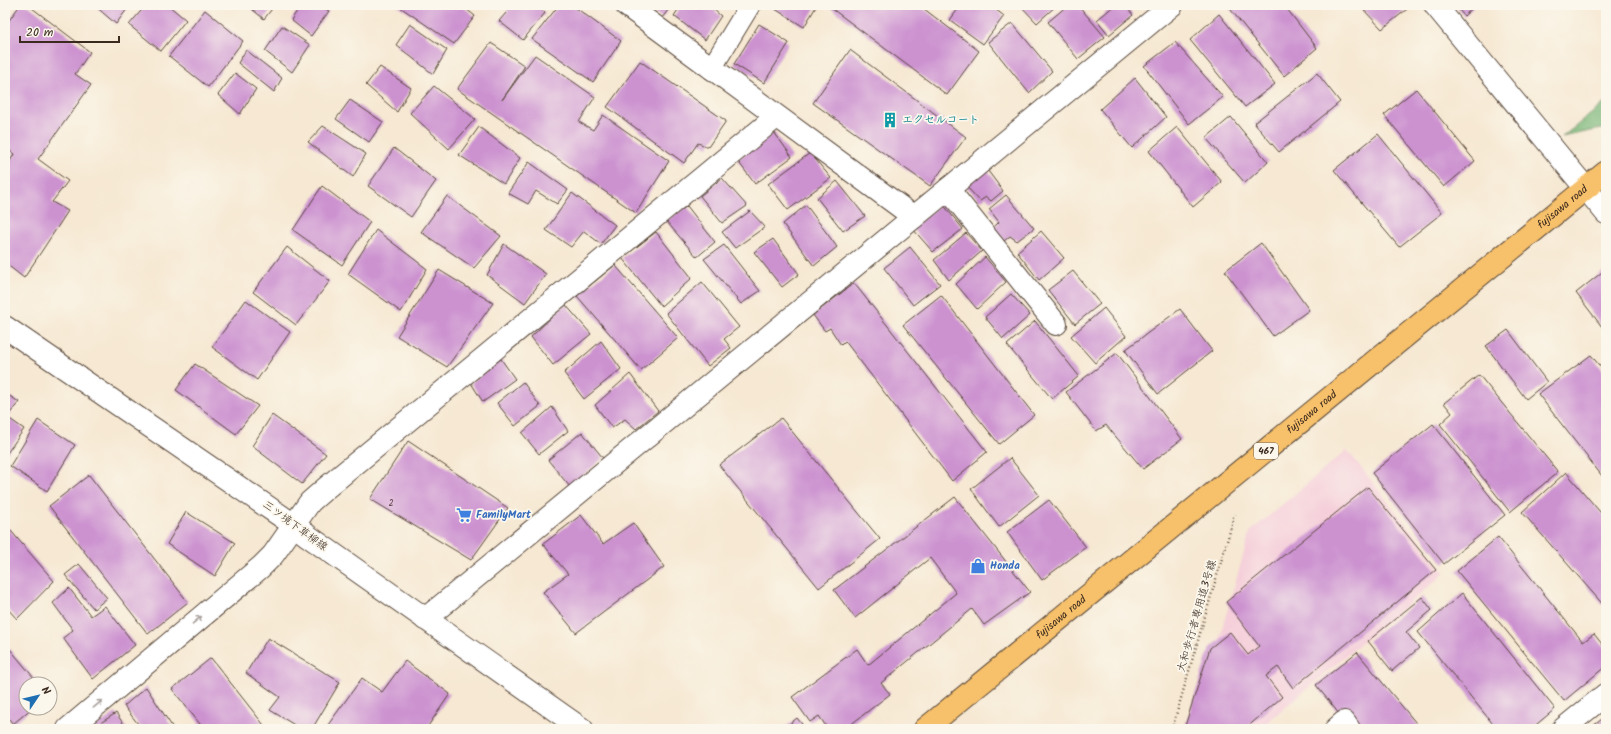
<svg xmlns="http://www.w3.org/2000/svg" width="1611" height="734" viewBox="0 0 1611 734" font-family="Kalam,'Klee One',sans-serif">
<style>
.built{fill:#f5cfda}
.forest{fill:#75b272;stroke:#586e48}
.building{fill:#cc92d0}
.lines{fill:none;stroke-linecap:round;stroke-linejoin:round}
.service-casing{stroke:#574639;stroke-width:22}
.minor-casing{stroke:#574639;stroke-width:24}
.tertiary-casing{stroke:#574639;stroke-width:24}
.trunk-casing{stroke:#574639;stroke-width:24}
.path{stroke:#574639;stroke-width:2.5;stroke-dasharray:1 3;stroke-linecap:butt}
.service{stroke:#fff;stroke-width:20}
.minor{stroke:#fff;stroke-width:22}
.tertiary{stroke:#fff;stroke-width:22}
.trunk{stroke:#f7c06b;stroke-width:22}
.oneway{stroke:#a79f9a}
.labels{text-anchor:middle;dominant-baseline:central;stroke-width:3.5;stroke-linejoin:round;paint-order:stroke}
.number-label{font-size:9px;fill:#5f444a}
.shield{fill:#fbf7ec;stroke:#75685c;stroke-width:1}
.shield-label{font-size:10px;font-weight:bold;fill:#3b2a1e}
.culture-label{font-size:11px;font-weight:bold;fill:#0d838f;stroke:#fbf7ec;text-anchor:start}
.street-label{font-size:11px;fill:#3b2a1e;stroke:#fbf7ec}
.shop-label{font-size:11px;font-weight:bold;fill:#366cbe;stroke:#fbf7ec;text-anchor:start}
</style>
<rect width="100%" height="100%" fill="#fbf7ec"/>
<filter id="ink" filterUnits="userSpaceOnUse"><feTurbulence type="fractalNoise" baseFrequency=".025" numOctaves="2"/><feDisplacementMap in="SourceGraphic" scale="8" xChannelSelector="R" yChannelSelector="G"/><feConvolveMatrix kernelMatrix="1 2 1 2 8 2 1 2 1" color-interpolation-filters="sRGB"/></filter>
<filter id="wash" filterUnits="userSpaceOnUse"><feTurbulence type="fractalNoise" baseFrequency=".012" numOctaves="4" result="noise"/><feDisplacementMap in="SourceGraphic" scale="16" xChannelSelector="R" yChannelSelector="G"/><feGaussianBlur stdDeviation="0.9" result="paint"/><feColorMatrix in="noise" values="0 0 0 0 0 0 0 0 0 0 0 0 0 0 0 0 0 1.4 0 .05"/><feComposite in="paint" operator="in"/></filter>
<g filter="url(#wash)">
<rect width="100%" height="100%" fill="#f6e8d2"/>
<polygon class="built" points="1347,450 1445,573 1259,729 1193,729 1250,532"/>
<polygon class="forest" points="1606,102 1606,128 1562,137"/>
<g id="blocks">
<g class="building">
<polygon points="20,5 28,5 90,52 75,74 91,85 38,159 68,181 52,202 68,211 24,278 5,263 5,160 9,163 14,154 5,147 5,26"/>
<polygon points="94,5 130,5 116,24"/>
<polygon points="146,5 168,5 186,20 161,51 129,25"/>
<polygon points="247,5 275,5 264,19"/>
<polygon points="301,5 318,5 329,11 311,36 291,20"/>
<polygon points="397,5 461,5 475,16 454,44"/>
<polygon points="513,5 536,5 545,13 523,40 499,21"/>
<polygon points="559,5 572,5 621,41 593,82 532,39"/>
<polygon points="644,5 672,5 662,18"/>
<polygon points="681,5 716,5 713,9 721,16 705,40 674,16"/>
<polygon points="773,5 817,5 804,27 772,7"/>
<polygon points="827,5 919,5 979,51 947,95"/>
<polygon points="961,5 990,5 1004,16 983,44 950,20"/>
<polygon points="1020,5 1057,5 1037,23"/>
<polygon points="1068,5 1078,5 1105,37 1078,59 1048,22"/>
<polygon points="1115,5 1125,5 1133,15 1109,35 1097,20"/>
<polygon points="1227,5 1284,5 1317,48 1284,76"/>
<polygon points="1359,5 1410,5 1411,6 1382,29"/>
<polygon points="1455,5 1476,5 1464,16"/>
<polygon points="205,10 243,41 208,87 169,56"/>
<polygon points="1219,14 1275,84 1245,107 1190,40"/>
<polygon points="1012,23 1052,71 1029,93 988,42"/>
<polygon points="410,24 447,50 433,74 396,45"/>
<polygon points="759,24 789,43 764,83 734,64"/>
<polygon points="282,26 310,45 292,72 265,51"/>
<polygon points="1175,42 1223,97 1189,124 1144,66"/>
<polygon points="491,43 525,66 502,100 535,55 595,97 579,122 593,130 603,115 669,161 636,213 457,89"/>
<polygon points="246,50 282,78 274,92 238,63"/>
<polygon points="850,50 966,137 930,186 813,103"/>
<polygon points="640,61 726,121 708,147 698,143 684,163 607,107"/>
<polygon points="380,67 411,88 397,112 366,85"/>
<polygon points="235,73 256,89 240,114 218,95"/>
<polygon points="1317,73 1340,102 1279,152 1254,123"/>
<polygon points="1135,78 1166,117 1132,148 1100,109"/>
<polygon points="434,86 475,119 449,149 410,113"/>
<polygon points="1416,89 1475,161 1444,187 1384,115"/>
<polygon points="350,100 383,122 369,142 336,119"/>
<polygon points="1231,117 1268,162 1245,183 1206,138"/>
<polygon points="323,126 366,154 353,177 308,142"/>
<polygon points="479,127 520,158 504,184 459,155"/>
<polygon points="1177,127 1222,182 1193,207 1149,151"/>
<polygon points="774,132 792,157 755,184 737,160"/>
<polygon points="1378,134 1442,213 1399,247 1334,170"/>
<polygon points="394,148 436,181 411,217 368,186"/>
<polygon points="810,153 831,178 788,210 768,184"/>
<polygon points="529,162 568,190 557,204 536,191 528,204 508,193"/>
<polygon points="985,167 1003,191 991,201 986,197 980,201 964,184"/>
<polygon points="722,178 747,206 722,223 700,196"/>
<polygon points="837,181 865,216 843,231 817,198"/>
<polygon points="322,186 370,222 342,265 293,230"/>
<polygon points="572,193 615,225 601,244 584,231 571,247 546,230"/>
<polygon points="1006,195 1034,228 1017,241 1010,236 1004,241 993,228 999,222 989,209"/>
<polygon points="447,196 501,236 474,268 421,232"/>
<polygon points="942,203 963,229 933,252 912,228"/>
<polygon points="806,205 837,247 814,266 783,224"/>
<polygon points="687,206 715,242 697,257 666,221"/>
<polygon points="750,211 765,227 735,248 722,232"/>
<polygon points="376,230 427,269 401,312 348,274"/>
<polygon points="1041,231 1064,258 1039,280 1017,252"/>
<polygon points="656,232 692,278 661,306 622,258"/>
<polygon points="966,233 982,251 949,280 934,260"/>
<polygon points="773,239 799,274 782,287 754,252"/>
<polygon points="1261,243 1309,310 1273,336 1225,271"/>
<polygon points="504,244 546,274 525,303 487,275"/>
<polygon points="724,245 760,291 741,304 704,259"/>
<polygon points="287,247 330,281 296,325 253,292"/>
<polygon points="910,247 940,284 913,305 884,268"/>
<polygon points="985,257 1006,282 977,309 956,284"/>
<polygon points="615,265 678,338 641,370 577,296"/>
<polygon points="1606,269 1606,332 1576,293"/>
<polygon points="439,270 493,303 447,367 397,336"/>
<polygon points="1073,271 1100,304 1075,324 1048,290"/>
<polygon points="702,282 739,327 724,339 731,348 708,366 666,313"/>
<polygon points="854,283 987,452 952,481 845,341 841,345 830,328 825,331 813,315"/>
<polygon points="1011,294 1030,315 1003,339 985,317"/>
<polygon points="941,295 1034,415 999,444 903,325"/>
<polygon points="246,300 290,332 257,380 212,347"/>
<polygon points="565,304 591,334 553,365 531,337"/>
<polygon points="1104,308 1126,336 1095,363 1071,336"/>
<polygon points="1180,309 1212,351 1158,394 1125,350"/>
<polygon points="1035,321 1079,376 1052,399 1007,345"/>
<polygon points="1508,330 1547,382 1526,399 1486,346"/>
<polygon points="601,341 621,369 584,399 564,373"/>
<polygon points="1117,353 1182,439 1143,469 1106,425 1096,431 1066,392"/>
<polygon points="1591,355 1606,374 1606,481 1538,394"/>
<polygon points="501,359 515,379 483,402 471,383"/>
<polygon points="195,364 258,406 236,434 176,390"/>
<polygon points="630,374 658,411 636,429 625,419 612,428 595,405"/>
<polygon points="1479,375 1558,472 1510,512 1440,424 1452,413 1444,403"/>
<polygon points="523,382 540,406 515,426 497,403"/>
<polygon points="5,393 19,402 7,417 24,429 5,456"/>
<polygon points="552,407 568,431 539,454 522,433"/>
<polygon points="272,415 326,454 302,484 252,446"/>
<polygon points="781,418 880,539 819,588 719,465"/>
<polygon points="38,420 75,445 47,491 10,466"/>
<polygon points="1433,424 1505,515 1444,564 1372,473"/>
<polygon points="582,432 603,458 570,487 548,460"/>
<polygon points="408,441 508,508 471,560 370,499"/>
<polygon points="1010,458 1039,495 999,527 971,489"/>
<polygon points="1566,472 1606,519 1606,608 1522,512"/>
<polygon points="89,475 188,602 148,634 49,506"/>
<polygon points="1368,487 1436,570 1293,688 1278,667 1266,676 1282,697 1245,729 1184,729 1210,648 1230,632 1248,655 1259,646 1226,602"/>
<polygon points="955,497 1030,592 984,625 972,609 881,683 890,694 845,729 828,729 819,716 810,722 792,697 857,649 868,665 956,593 930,558 855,618 834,590"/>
<polygon points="1049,500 1086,547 1042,580 1007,532"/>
<polygon points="186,512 235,543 215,576 167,544"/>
<polygon points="581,515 603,544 633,523 664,567 576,633 543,592 568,574 543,544"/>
<polygon points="5,524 54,581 17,619 5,606"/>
<polygon points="1498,537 1583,642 1594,634 1606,649 1606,666 1564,701 1457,571"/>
<polygon points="79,564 107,598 94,609 65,575"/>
<polygon points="69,588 91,616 105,606 135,645 93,679 63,638 73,630 53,603"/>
<polygon points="1462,593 1555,709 1531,729 1497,729 1418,632"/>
<polygon points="1422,597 1432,610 1406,632 1419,648 1392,671 1368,641"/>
<polygon points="268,638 340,682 312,729 301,729 270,710 280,697 246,673"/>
<polygon points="10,649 39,684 26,684 26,708 32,708 13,724 5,714 5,654"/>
<polygon points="1357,652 1421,729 1351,729 1316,685"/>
<polygon points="211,658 267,729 204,729 172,689"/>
<polygon points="405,661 450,694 426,729 325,729 362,678 382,692"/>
<polygon points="146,687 173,728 173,729 142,729 124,706"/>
<polygon points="116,713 127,729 91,729"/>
<polygon points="1606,716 1606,729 1589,729"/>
<polygon points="797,718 806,729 783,729"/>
</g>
</g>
</g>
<g filter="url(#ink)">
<use href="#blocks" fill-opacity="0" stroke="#574639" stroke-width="1"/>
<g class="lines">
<defs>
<polyline id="service" points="711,69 750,5"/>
<g id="minor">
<polyline points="626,5 914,217"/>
<polyline points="1435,5 1606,213"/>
<polyline points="948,189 1056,324"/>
<polyline points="425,619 1172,5"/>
<polyline points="68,729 261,567 273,555 310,502 326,488 776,117"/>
<polyline points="1336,729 1344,722 1349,729"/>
<polyline points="1563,729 1606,694"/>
</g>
<polyline id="tertiary" points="5,327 294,525 308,536 582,729"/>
<g id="trunk">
<path id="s1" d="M925 729 1606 172"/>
</g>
</defs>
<use href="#service" class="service-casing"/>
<use href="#minor" class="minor-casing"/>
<use href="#tertiary" class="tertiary-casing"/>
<use href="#trunk" class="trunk-casing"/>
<polyline class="path" points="1172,729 1235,514"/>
<use href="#service" class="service"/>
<use href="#minor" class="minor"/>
<use href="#tertiary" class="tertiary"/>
<use href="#trunk" class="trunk"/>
</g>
<defs><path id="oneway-shaft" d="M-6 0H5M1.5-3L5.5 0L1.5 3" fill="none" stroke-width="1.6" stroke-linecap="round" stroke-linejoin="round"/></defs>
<g class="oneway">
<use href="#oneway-shaft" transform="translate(197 620) rotate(-40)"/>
<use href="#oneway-shaft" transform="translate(98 704) rotate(-40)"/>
</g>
</g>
<defs>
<symbol id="building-bare" viewBox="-9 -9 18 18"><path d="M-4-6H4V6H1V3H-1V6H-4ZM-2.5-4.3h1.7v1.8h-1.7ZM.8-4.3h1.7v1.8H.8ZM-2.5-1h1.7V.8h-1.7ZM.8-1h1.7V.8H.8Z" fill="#0f9aa8" stroke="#fbf7ec" stroke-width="2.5" paint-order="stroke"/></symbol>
<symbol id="supermarket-bare" viewBox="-9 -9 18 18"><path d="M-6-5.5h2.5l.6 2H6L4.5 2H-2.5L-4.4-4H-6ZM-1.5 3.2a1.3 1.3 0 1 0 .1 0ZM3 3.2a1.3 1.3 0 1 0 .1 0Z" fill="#3f7fe0" stroke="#fbf7ec" stroke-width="2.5" paint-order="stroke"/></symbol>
<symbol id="shop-bare" viewBox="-9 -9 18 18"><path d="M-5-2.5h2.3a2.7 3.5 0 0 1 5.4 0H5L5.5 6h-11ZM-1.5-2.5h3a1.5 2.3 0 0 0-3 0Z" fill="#3f7fe0" stroke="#fbf7ec" stroke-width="2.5" paint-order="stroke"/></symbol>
</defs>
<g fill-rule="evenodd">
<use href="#building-bare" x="879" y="109" width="22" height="22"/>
<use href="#supermarket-bare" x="453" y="504" width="22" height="22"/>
<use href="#shop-bare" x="967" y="555" width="22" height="22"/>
</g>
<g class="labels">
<g class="number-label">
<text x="391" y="503">2</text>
</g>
<rect class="shield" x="1254" y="443" width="24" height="16" rx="3"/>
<g class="shield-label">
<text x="1266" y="451">467</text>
</g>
<g class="culture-label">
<text x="902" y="120">エクセルコート</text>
</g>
<g class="street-label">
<text stroke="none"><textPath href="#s1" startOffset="824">fujisawa road</textPath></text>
<text stroke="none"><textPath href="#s1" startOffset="500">fujisawa road</textPath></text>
<text transform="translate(295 526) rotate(36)">三ツ境下草柳線</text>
<text transform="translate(1197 616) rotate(-74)">大和歩行者専用道3号線</text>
<text stroke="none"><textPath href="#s1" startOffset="176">fujisawa road</textPath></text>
</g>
<g class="shop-label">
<text x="476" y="515">FamilyMart</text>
<text x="990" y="566">Honda</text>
</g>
</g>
<rect width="1611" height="734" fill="none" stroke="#fbf7ec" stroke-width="20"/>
<g transform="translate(38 696) rotate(55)"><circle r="19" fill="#fbf7ec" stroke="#aea59a"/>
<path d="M0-3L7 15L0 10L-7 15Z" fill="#1f6fb2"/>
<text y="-6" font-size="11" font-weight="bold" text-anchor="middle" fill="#3b2a1e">N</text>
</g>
<path d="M20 36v6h99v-6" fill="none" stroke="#3b2a1e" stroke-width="2"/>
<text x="26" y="36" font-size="12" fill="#3b2a1e" stroke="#fbf7ec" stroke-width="3" paint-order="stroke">20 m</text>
</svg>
